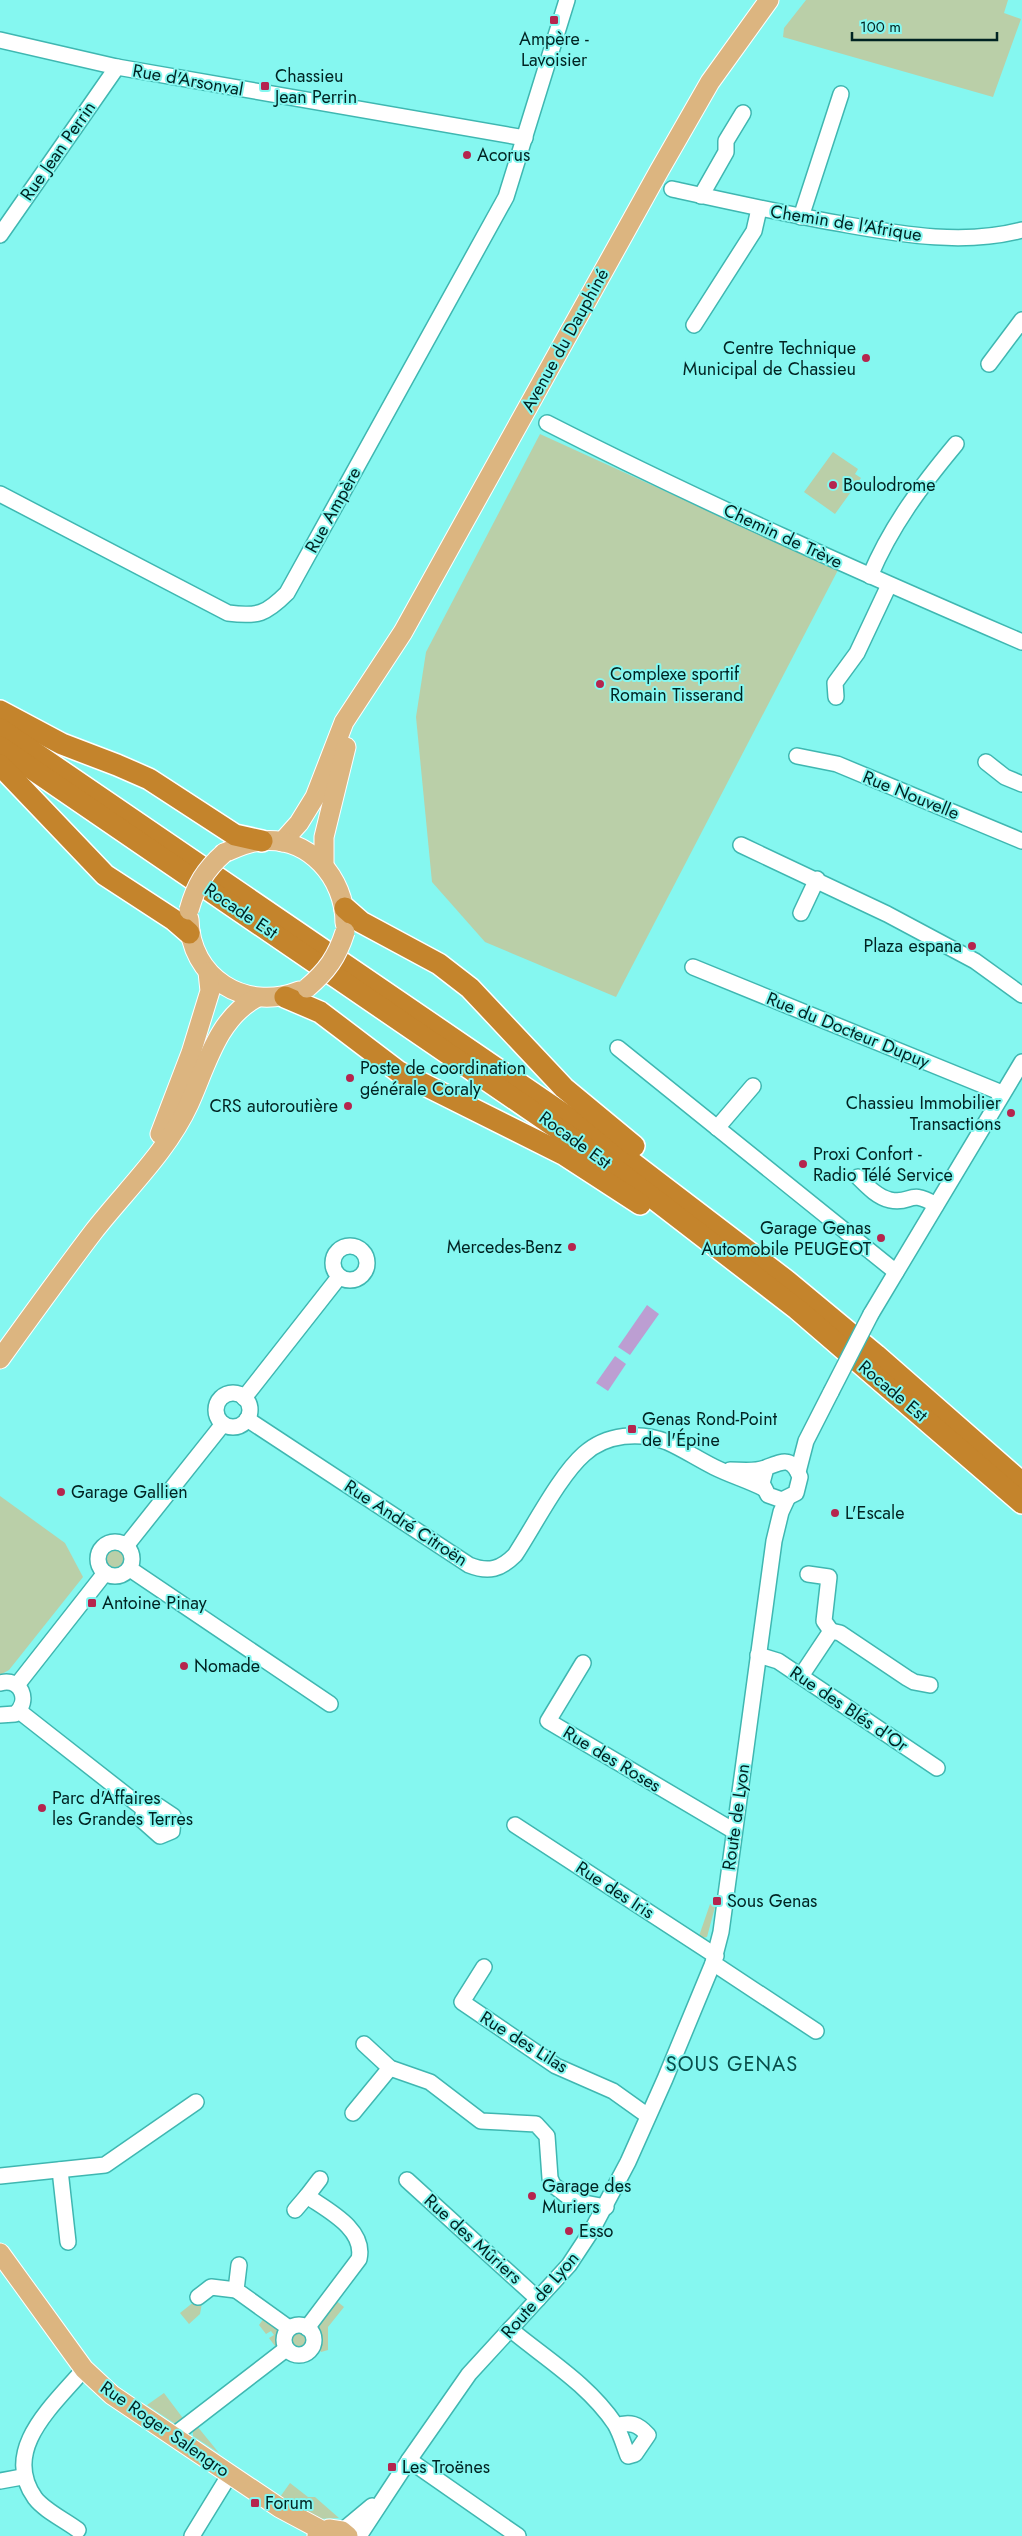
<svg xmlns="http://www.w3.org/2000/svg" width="1022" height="2536" viewBox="0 0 1022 2536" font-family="Jost,sans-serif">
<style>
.green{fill:#bacfa8}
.water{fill:#bc9ed2}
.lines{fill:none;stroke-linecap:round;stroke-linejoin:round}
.minor-casing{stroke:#3fb7b1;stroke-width:18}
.major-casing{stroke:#fff;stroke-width:21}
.highway-casing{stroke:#fff;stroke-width:24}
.minor{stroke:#fff;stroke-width:15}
.major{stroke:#dcb580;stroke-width:19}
.highway{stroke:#c4842c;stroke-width:21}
.minor-bridge-casing{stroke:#3fb7b1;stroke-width:18;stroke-linecap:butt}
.major-bridge-casing{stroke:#fff;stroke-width:21;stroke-linecap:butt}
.minor-bridge{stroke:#fff;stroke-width:15}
.major-bridge{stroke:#dcb580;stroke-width:19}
.poi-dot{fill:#b5254e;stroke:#85f7f0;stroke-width:2}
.labels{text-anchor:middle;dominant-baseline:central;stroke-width:4;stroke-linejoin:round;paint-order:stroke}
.poi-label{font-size:18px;fill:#002322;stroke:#85f7f0;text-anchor:start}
.street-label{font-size:18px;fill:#002322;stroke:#85f7f0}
.quarter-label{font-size:20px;letter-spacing:1px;fill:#074d4a;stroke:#85f7f0}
</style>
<rect width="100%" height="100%" fill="#85f7f0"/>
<g class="green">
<polygon points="806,0 1008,0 1004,13 1021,19 993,97 783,37 784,28"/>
<polygon points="540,434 838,570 616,997 485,942 432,882 416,717 426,652"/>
<polygon points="833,452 858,469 855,474 861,478 835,514 804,492"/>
<polygon points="0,1496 65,1543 83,1577 9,1670 0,1675"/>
<circle cx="116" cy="1560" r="10"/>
<polygon points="710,1904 715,1907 707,1937 702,1938 699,1936"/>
<polygon points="334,2299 344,2307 328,2327 328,2350 321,2352 316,2345 314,2328"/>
<polygon points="195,2301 202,2303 200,2314 189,2324 180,2313"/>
<polygon points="264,2318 281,2331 278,2350 269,2338 274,2335 271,2331 266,2334 259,2325"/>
<circle cx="299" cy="2340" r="11"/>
<polygon points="164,2393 185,2421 177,2425 147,2405"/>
<polygon points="197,2426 219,2453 193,2436 193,2429"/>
<polygon points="290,2483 308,2497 315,2497 339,2518 316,2519 280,2497"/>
</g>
<g class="water">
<polygon points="647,1305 659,1314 630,1355 618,1347"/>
<polygon points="615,1356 626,1364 608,1391 596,1383"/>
</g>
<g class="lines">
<defs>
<g id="minor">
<polyline points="0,40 117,67 525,138"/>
<path d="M672 189C731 202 789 215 848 225 904 235 966 245 1022 230"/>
<polyline points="701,196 726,152 726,141 743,113"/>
<polyline points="801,217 841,94"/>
<polyline points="0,235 117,67"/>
<polyline points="694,325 754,231 759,209"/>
<polyline points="989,364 1022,320"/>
<path d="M547 423C702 502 862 573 1022 642"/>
<path d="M0 494 228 613C258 617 266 614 287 593L506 197 567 0"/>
<path d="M870 576C891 526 921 486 956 444"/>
<polyline points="836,697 835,683 857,653 889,585"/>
<polyline points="797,756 837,764 1022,841"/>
<polyline points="986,762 1005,777 1022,784"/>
<polyline points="741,845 887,914 975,961 1022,995"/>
<polyline points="801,913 817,879"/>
<polyline points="693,967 1002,1093"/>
<polyline points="618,1048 896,1272"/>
<polyline points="717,1128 753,1086"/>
<path d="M858 1177C867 1186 877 1197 890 1200 912 1205 908 1188 936 1205"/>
<circle cx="350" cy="1263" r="17"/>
<polyline points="871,1314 1022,1062"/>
<circle cx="233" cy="1410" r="17"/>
<polyline points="244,1398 339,1277"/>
<path d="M247 1419 469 1565C489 1573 501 1569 515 1555 534 1526 560 1475 584 1454 606 1434 640 1431 667 1442 683 1449 698 1459 714 1467 730 1475 747 1480 763 1488"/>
<path d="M730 1470C741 1470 755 1472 765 1468 780 1463 791 1454 800 1477L796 1493 782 1500 768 1495 762 1483 766 1468"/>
<polyline points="798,1472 806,1441 831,1392"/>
<circle cx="115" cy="1559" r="17"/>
<polyline points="126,1546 223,1424"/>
<polyline points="130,1569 330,1704"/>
<polyline points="808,1574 829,1577 824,1621 831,1631"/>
<polyline points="758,1655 778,1661 937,1768"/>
<polyline points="583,1663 548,1721 734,1831"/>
<polyline points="801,1676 831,1631 840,1633 907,1678 914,1682 930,1685"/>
<path d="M0 1683C21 1677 31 1701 15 1714L0 1715"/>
<polyline points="17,1685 105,1573"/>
<polyline points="19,1711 144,1809 142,1820 160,1836 172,1831 173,1816 155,1804 144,1809"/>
<polyline points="515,1825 716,1956"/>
<polyline points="713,1963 816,2031"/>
<polyline points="484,1967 462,2002 556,2066 613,2091 648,2116"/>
<polyline points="364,2044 390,2068 430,2082 481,2121 536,2124 547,2136 550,2178 553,2185 574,2201 606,2207"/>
<polyline points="353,2113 390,2068"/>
<polyline points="60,2170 68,2242"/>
<polyline points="0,2176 105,2165 196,2102"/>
<polyline points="407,2180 538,2299"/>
<polyline points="295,2210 307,2196"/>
<polyline points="239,2265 236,2290 289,2328"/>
<polyline points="198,2297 211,2287 236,2290"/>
<circle cx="299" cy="2340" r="15"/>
<path d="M307 2328 359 2259C366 2229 327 2210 307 2196L320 2179"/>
<path d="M510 2329C546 2359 588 2384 615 2424 621 2434 624 2446 628 2456L635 2454 648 2435C638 2424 630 2421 616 2426"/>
<polyline points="173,2436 286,2349"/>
<polyline points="409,2460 518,2536"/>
<polyline points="0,2481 22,2477"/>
<path d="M78 2530C65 2520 45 2511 35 2498 0 2449 55 2404 84 2369"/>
<polyline points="342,2531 372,2506"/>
<polyline points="192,2536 230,2474"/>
<polyline points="359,2536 409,2460 469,2374 569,2265 592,2230 628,2162 665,2079 713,1963 721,1932 774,1541 781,1512 787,1499"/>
</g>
<g id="major">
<polyline points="282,842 299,823 315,797 344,722 403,632 659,171 710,82 769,0"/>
<path d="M224 853C236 848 247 842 261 841 309 836 345 878 345 923"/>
<polyline points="324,865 324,837 346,747"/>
<path d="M189 919C190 978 245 1012 299 991"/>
<polyline points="160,1134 191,1053 210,991 208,972"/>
<path d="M0 1359C31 1316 62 1273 94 1231 126 1190 167 1152 189 1104 206 1067 217 1019 256 998"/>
<polyline points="0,2253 84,2369 112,2395 280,2508 323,2531"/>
<polyline points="317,2536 329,2529 342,2531 348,2536"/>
</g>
<g id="highway">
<polyline points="0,711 62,744 117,765 149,779 235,835 262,841"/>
<polyline points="0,729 613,1148 787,1281 876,1355 1022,1483"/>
<polyline points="0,747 605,1161 797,1309 1022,1503"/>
<polyline points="0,765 105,875 174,920 189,933"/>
<polyline points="345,908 361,922 439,964 470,988 564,1088 634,1146"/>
<polyline points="285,997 320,1012 399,1072 563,1154 640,1204"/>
</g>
</defs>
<use href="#minor" class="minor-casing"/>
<use href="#major" class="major-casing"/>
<use href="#highway" class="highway-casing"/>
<use href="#minor" class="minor"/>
<use href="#major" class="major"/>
<use href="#highway" class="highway"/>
<defs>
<polyline id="minor-bridge" points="831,1392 871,1314"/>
<g id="major-bridge">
<path d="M189 910C196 885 205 870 224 853"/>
<path d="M307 988C327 971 337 957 345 932"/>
</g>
</defs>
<use href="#minor-bridge" class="minor-bridge-casing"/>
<use href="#major-bridge" class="major-bridge-casing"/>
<use href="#minor-bridge" class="minor-bridge"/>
<use href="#major-bridge" class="major-bridge"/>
</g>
<g class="poi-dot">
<rect x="549" y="15" width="10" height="10" rx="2.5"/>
<rect x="260" y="81" width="10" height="10" rx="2.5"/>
<circle cx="467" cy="155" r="5"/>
<circle cx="866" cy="358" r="5"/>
<circle cx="833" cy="485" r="5"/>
<circle cx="600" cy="684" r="5"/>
<circle cx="972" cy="946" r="5"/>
<circle cx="350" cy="1078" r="5"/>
<circle cx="348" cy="1106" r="5"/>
<circle cx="1011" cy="1113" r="5"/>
<circle cx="803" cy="1164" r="5"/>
<circle cx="881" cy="1238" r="5"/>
<circle cx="572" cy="1247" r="5"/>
<rect x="627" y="1424" width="10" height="10" rx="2.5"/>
<circle cx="61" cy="1492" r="5"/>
<circle cx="835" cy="1513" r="5"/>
<rect x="87" y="1598" width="10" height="10" rx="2.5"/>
<circle cx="184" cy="1666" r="5"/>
<circle cx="42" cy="1808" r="5"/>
<rect x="712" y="1896" width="10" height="10" rx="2.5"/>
<circle cx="532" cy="2196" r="5"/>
<circle cx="569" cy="2231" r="5"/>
<rect x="387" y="2462" width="10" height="10" rx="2.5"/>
<rect x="250" y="2498" width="10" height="10" rx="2.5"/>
</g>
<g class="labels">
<g class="poi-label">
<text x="554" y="39" text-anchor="middle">Ampère -<tspan x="554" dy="21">Lavoisier</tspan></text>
<text x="275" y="76">Chassieu<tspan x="275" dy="21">Jean Perrin</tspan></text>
<text x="477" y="155">Acorus</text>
<text x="856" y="348" text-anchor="end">Centre Technique<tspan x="856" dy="21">Municipal de Chassieu</tspan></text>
<text x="843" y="485">Boulodrome</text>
<text x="610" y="674">Complexe sportif<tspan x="610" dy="21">Romain Tisserand</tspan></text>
<text x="962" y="946" text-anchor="end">Plaza espana</text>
<text x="360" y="1068">Poste de coordination<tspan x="360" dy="21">générale Coraly</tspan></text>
<text x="1001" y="1103" text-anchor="end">Chassieu Immobilier<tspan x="1001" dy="21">Transactions</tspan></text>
<text x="338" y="1106" text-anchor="end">CRS autoroutière</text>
<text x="813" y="1154">Proxi Confort -<tspan x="813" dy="21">Radio Télé Service</tspan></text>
<text x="871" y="1228" text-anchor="end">Garage Genas<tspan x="871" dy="21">Automobile PEUGEOT</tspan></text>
<text x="562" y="1247" text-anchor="end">Mercedes-Benz</text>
<text x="642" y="1419">Genas Rond-Point<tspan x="642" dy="21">de l'Épine</tspan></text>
<text x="71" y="1492">Garage Gallien</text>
<text x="845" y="1513">L'Escale</text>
<text x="102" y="1603">Antoine Pinay</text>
<text x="194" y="1666">Nomade</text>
<text x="52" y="1798">Parc d'Affaires<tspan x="52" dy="21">les Grandes Terres</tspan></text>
<text x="727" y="1901">Sous Genas</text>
<text x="542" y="2186">Garage des<tspan x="542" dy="21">Muriers</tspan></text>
<text x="579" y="2231">Esso</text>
<text x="402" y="2467">Les Troënes</text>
<text x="265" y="2503">Forum</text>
</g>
<g class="street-label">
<text transform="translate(188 80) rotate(10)">Rue d'Arsonval</text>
<text transform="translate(58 151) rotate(-55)">Rue Jean Perrin</text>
<text transform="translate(846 223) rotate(9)">Chemin de l'Afrique</text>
<text transform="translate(565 340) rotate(-61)">Avenue du Dauphiné</text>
<text transform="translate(333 510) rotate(-61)">Rue Ampère</text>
<text transform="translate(783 536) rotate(25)">Chemin de Trève</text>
<text transform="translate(911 795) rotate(22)">Rue Nouvelle</text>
<text transform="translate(241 911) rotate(34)">Rocade Est</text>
<text transform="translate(848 1030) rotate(22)">Rue du Docteur Dupuy</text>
<text transform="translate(575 1140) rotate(36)">Rocade Est</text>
<text transform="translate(893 1391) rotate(40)">Rocade Est</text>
<text transform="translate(406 1523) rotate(33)">Rue André Citroën</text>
<text transform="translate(849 1709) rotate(34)">Rue des Blés d'Or</text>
<text transform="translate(612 1759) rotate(31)">Rue des Roses</text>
<text transform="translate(736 1817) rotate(-82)">Route de Lyon</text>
<text transform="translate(615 1890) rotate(33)">Rue des Iris</text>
<text transform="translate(524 2042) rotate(32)">Rue des Lilas</text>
<text transform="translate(473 2239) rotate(42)">Rue des Mûriers</text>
<text transform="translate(540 2295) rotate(-49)">Route de Lyon</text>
<text transform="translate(165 2429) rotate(35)">Rue Roger Salengro</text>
</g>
<g class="quarter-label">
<text x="732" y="2064">SOUS GENAS</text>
</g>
</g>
<path d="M852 32v8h145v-8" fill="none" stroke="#002322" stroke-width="2.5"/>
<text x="860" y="32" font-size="15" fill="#002322" stroke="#85f7f0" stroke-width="4" paint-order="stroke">100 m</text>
</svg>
